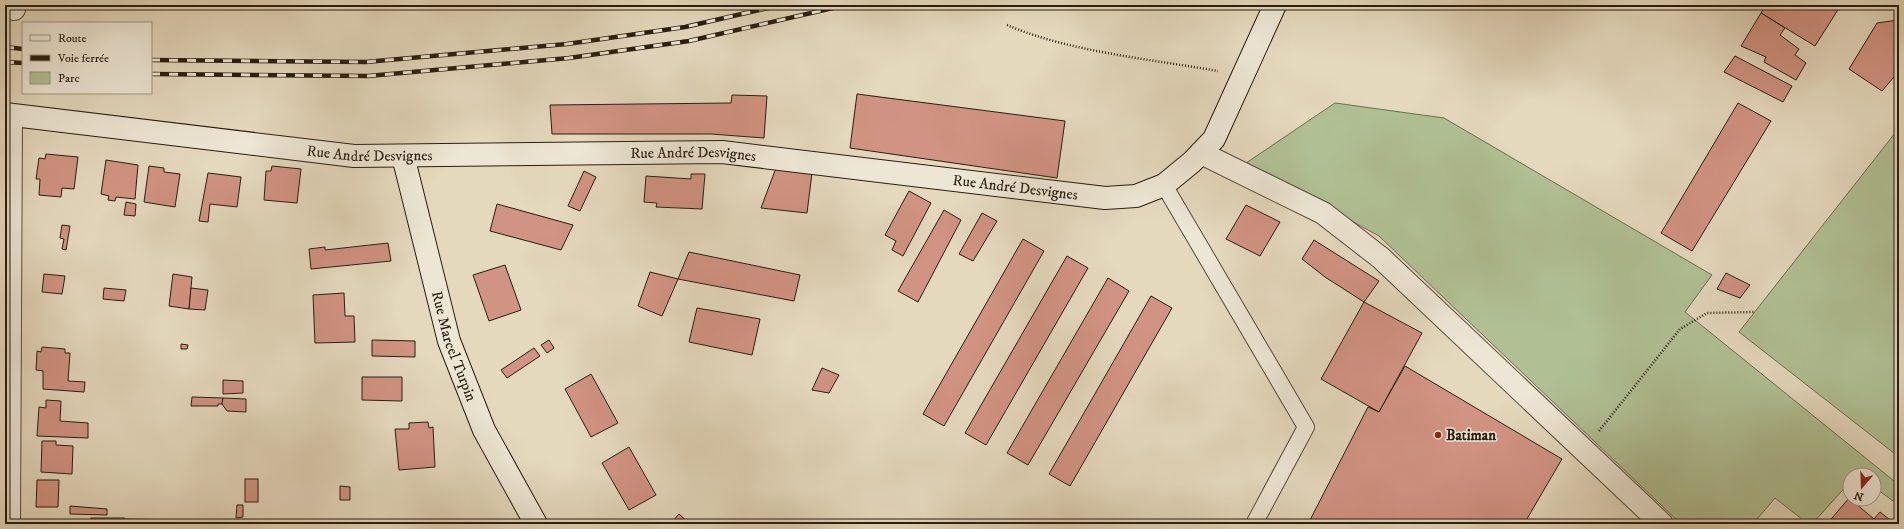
<svg xmlns="http://www.w3.org/2000/svg" width="1904" height="529" viewBox="0 0 1904 529" font-family="'IM FELL DW Pica',serif">
<style>
.green{fill:#b0c094;stroke:#6c6e52}
.building{fill:#d19383;stroke:#291d10}
.lines{fill:none;stroke-linecap:round;stroke-linejoin:round}
.lane-casing{stroke:#584c3b;stroke-width:18}
.street-casing{stroke:#584c3b;stroke-width:24}
.secondary-casing{stroke:#291d10;stroke-width:24}
.path{stroke:#291d10;stroke-width:2.5;stroke-dasharray:1 2;stroke-linecap:butt}
.lane{stroke:#ede6d4;stroke-width:16}
.street{stroke:#ede6d4;stroke-width:22}
.secondary{stroke:#ede6d4;stroke-width:22}
.rail-casing{stroke:#291d10;stroke-width:4.5}
.rail{stroke:#ede6d4;stroke-width:3;stroke-dasharray:9;stroke-linecap:butt}
.poi-dot{fill:#8f2418;stroke:#ede6d4;stroke-width:1.5}
.labels{text-anchor:middle;dominant-baseline:central;stroke-width:3;stroke-linejoin:round;paint-order:stroke}
.street-label{font-size:15px;fill:#291d10;stroke:#ede6d4}
.poi-label{font-size:15px;font-weight:bold;fill:#291d10;stroke:#ede6d4;text-anchor:start}
</style>
<rect width="100%" height="100%" fill="#e4d8bd"/>
<filter id="stains"><feTurbulence type="fractalNoise" baseFrequency=".005" numOctaves="4"/><feColorMatrix values="0 0 0 0 .2 0 0 0 0 .09 0 0 0 0 .02 0 0 0 .5 -.17"/></filter>
<radialGradient id="worn" r=".72"><stop offset=".6" stop-color="#630" stop-opacity="0"/><stop offset="1" stop-color="#630" stop-opacity=".3"/></radialGradient>
<g class="green">
<polygon points="1335,103 1444,118 1712,275 1685,312 1899,485 1899,492 1893,501 1874,487 1874,475 1850,475 1850,482 1812,524 1808,524 1775,498 1753,524 1681,524 1379,236 1246,163"/>
<polygon points="1899,128 1899,457 1739,332"/>
</g>
<g class="building">
<polygon points="1766,5 1841,5 1815,46 1761,13"/>
<polygon points="1761,13 1785,28 1780,35 1799,49 1795,55 1806,63 1796,80 1764,62 1766,57 1741,46"/>
<polygon points="1898,20 1899,71 1882,91 1849,69 1877,23"/>
<polygon points="1735,56 1792,86 1783,102 1724,72"/>
<polygon points="857,94 1065,121 1057,178 850,148"/>
<polygon points="732,95 767,96 764,138 711,134 552,134 550,105 731,103"/>
<polygon points="1738,103 1771,121 1692,251 1661,233"/>
<polygon points="46,154 78,157 74,189 62,188 61,197 39,195 40,179 36,179 39,158 45,159"/>
<polygon points="106,160 138,165 135,199 116,197 115,201 108,200 109,196 101,194"/>
<polygon points="149,166 164,168 164,172 180,174 175,207 144,202"/>
<polygon points="272,166 301,169 297,203 264,200 266,171 271,171"/>
<polygon points="776,168 812,173 807,213 761,208"/>
<polygon points="584,171 596,177 580,211 568,206"/>
<polygon points="208,173 241,177 237,207 210,204 208,222 199,221"/>
<polygon points="691,174 705,174 702,209 656,207 657,203 644,202 646,176 691,179"/>
<polygon points="909,191 931,203 903,256 892,250 896,241 885,235"/>
<polygon points="126,202 136,204 135,216 124,215"/>
<polygon points="497,204 573,225 561,250 490,231"/>
<polygon points="1246,205 1280,222 1260,256 1226,239"/>
<polygon points="944,210 961,220 918,302 898,291"/>
<polygon points="982,213 997,221 973,261 959,254"/>
<polygon points="62,225 70,226 66,250 62,249 64,239 60,238"/>
<polygon points="1023,239 1044,251 944,426 923,414"/>
<polygon points="1314,240 1379,281 1364,302 1325,277 1302,259"/>
<polygon points="388,243 391,261 311,269 309,249 325,247 325,250"/>
<polygon points="689,252 800,275 794,301 678,279"/>
<polygon points="1067,256 1088,268 986,445 965,433"/>
<polygon points="505,265 521,310 489,321 473,275"/>
<polygon points="650,272 678,279 662,316 638,306"/>
<polygon points="1726,273 1750,285 1740,298 1717,289"/>
<polygon points="44,274 65,276 62,294 42,292"/>
<polygon points="173,274 192,277 189,309 169,306"/>
<polygon points="1108,278 1129,291 1028,465 1007,453"/>
<polygon points="104,288 126,290 124,301 103,299"/>
<polygon points="191,288 208,290 205,310 189,309"/>
<polygon points="344,293 345,316 354,316 355,342 315,343 313,295"/>
<polygon points="1151,296 1172,308 1070,486 1049,474"/>
<polygon points="1364,302 1422,333 1379,412 1321,379"/>
<polygon points="697,308 760,319 752,355 689,342"/>
<polygon points="372,340 415,341 415,357 372,356"/>
<polygon points="549,340 554,348 547,353 541,345"/>
<polygon points="181,344 188,345 187,349 181,349"/>
<polygon points="42,347 65,349 65,353 70,353 68,381 85,382 84,392 43,389 43,371 36,370 37,351 41,352"/>
<polygon points="534,348 540,356 507,378 501,370"/>
<polygon points="1405,366 1562,459 1524,524 1308,524 1368,407 1379,412"/>
<polygon points="822,368 839,375 829,393 812,390"/>
<polygon points="591,374 618,423 591,437 565,389"/>
<polygon points="362,377 402,377 402,401 362,400"/>
<polygon points="223,380 243,381 243,393 223,394"/>
<polygon points="192,397 223,398 222,404 218,404 218,406 191,406"/>
<polygon points="223,398 246,399 246,412 227,411 222,404"/>
<polygon points="46,400 61,401 60,421 88,423 88,438 37,436 39,407 46,408"/>
<polygon points="428,422 429,428 433,427 435,467 399,470 395,429 409,429 409,423"/>
<polygon points="42,441 56,441 56,445 73,446 72,474 41,472"/>
<polygon points="629,447 656,495 629,510 602,463"/>
<rect x="245" y="479" width="13" height="23"/>
<polygon points="37,480 59,480 58,507 36,507"/>
<polygon points="340,486 350,487 350,500 340,500"/>
<polygon points="1849,498 1874,519 1880,512 1895,524 1827,524"/>
<polygon points="237,505 243,505 243,517 236,518"/>
<polygon points="70,506 107,509 107,515 70,514"/>
<polygon points="679,514 690,524 670,524"/>
<rect x="91" y="518" width="33" height="6"/>
<polygon points="124,519 176,520 176,524 124,524"/>
<polygon points="266,520 320,522 320,524 266,524"/>
<rect x="44" y="521" width="47" height="3"/>
<polygon points="197,521 207,521 208,524 197,524"/>
<polygon points="226,521 237,522 237,524 226,524"/>
<polygon points="433,523 477,524 433,524"/>
</g>
<g class="lines">
<defs>
<polyline id="lane" points="1164,185 1306,427 1254,524"/>
<g id="street">
<polyline points="14,5 14,9"/>
<polyline points="1201,153 1323,213 1381,258 1662,524"/>
<polyline points="9,524 11,115"/>
</g>
<g id="secondary">
<path id="s1" d="M5 114 354 156 722 152 1105 198 1136 196 1164 185 1192 162 1214 139 1275 5"/>
<path id="s2" d="M403 156 449 341 484 430 536 524"/>
</g>
</defs>
<use href="#lane" class="lane-casing"/>
<use href="#street" class="street-casing"/>
<use href="#secondary" class="secondary-casing"/>
<g class="path">
<path d="M1007 25C1070 52 1150 59 1218 71"/>
<polyline points="1599,431 1680,329 1707,313 1754,312"/>
</g>
<use href="#lane" class="lane"/>
<use href="#street" class="street"/>
<use href="#secondary" class="secondary"/>
<defs>
<g id="rail">
<polyline points="5,47 23,49"/>
<polyline points="151,60 366,62 567,44 685,27 781,5"/>
<polyline points="5,62 23,63"/>
<polyline points="151,74 368,76 569,58 689,41 846,5"/>
</g>
</defs>
<use href="#rail" class="rail-casing"/>
<use href="#rail" class="rail"/>
</g>
<circle class="poi-dot" cx="1438" cy="435" r="4"/>
<g class="labels">
<g class="street-label">
<text stroke="none"><textPath href="#s1" startOffset="367">Rue André Desvignes</textPath></text>
<text stroke="none"><textPath href="#s1" startOffset="691">Rue André Desvignes</textPath></text>
<text stroke="none"><textPath href="#s1" startOffset="1015">Rue André Desvignes</textPath></text>
<text stroke="none"><textPath href="#s2" startOffset="197">Rue Marcel Turpin</textPath></text>
</g>
<g class="poi-label">
<text x="1446" y="435">Batiman</text>
</g>
</g>
<rect width="1904" height="529" fill="none" stroke="#e4d8bd" stroke-width="20"/>
<rect x="6" y="6" width="1892" height="517" fill="none" stroke="#291d10" stroke-width="2"/>
<rect x="10" y="10" width="1884" height="509" fill="none" stroke="#291d10"/>
<rect x="22" y="22" width="130" height="72" fill="#ede6d4" stroke="#9f9686"/>
<rect x="30" y="35" width="20" height="6" fill="#ede6d4" stroke="#9f9686"/>
<text x="58" y="42" font-size="12" fill="#291d10">Route</text>
<rect x="30" y="55" width="20" height="6" fill="#291d10" stroke="#9f9686"/>
<text x="58" y="62" font-size="12" fill="#291d10">Voie ferrée</text>
<rect x="30" y="72" width="20" height="12" fill="#b0c094" stroke="#9f9686"/>
<text x="58" y="82" font-size="12" fill="#291d10">Parc</text>
<g transform="translate(1862 487) rotate(199)"><circle r="19" fill="#ede6d4" stroke="#9f9686"/>
<path d="M0-3L7 15L0 10L-7 15Z" fill="#8f2418"/>
<text y="-6" font-size="11" font-weight="bold" text-anchor="middle" fill="#291d10">N</text>
</g>
<rect width="100%" height="100%" filter="url(#stains)"/>
<rect width="100%" height="100%" fill="url(#worn)"/>
</svg>
